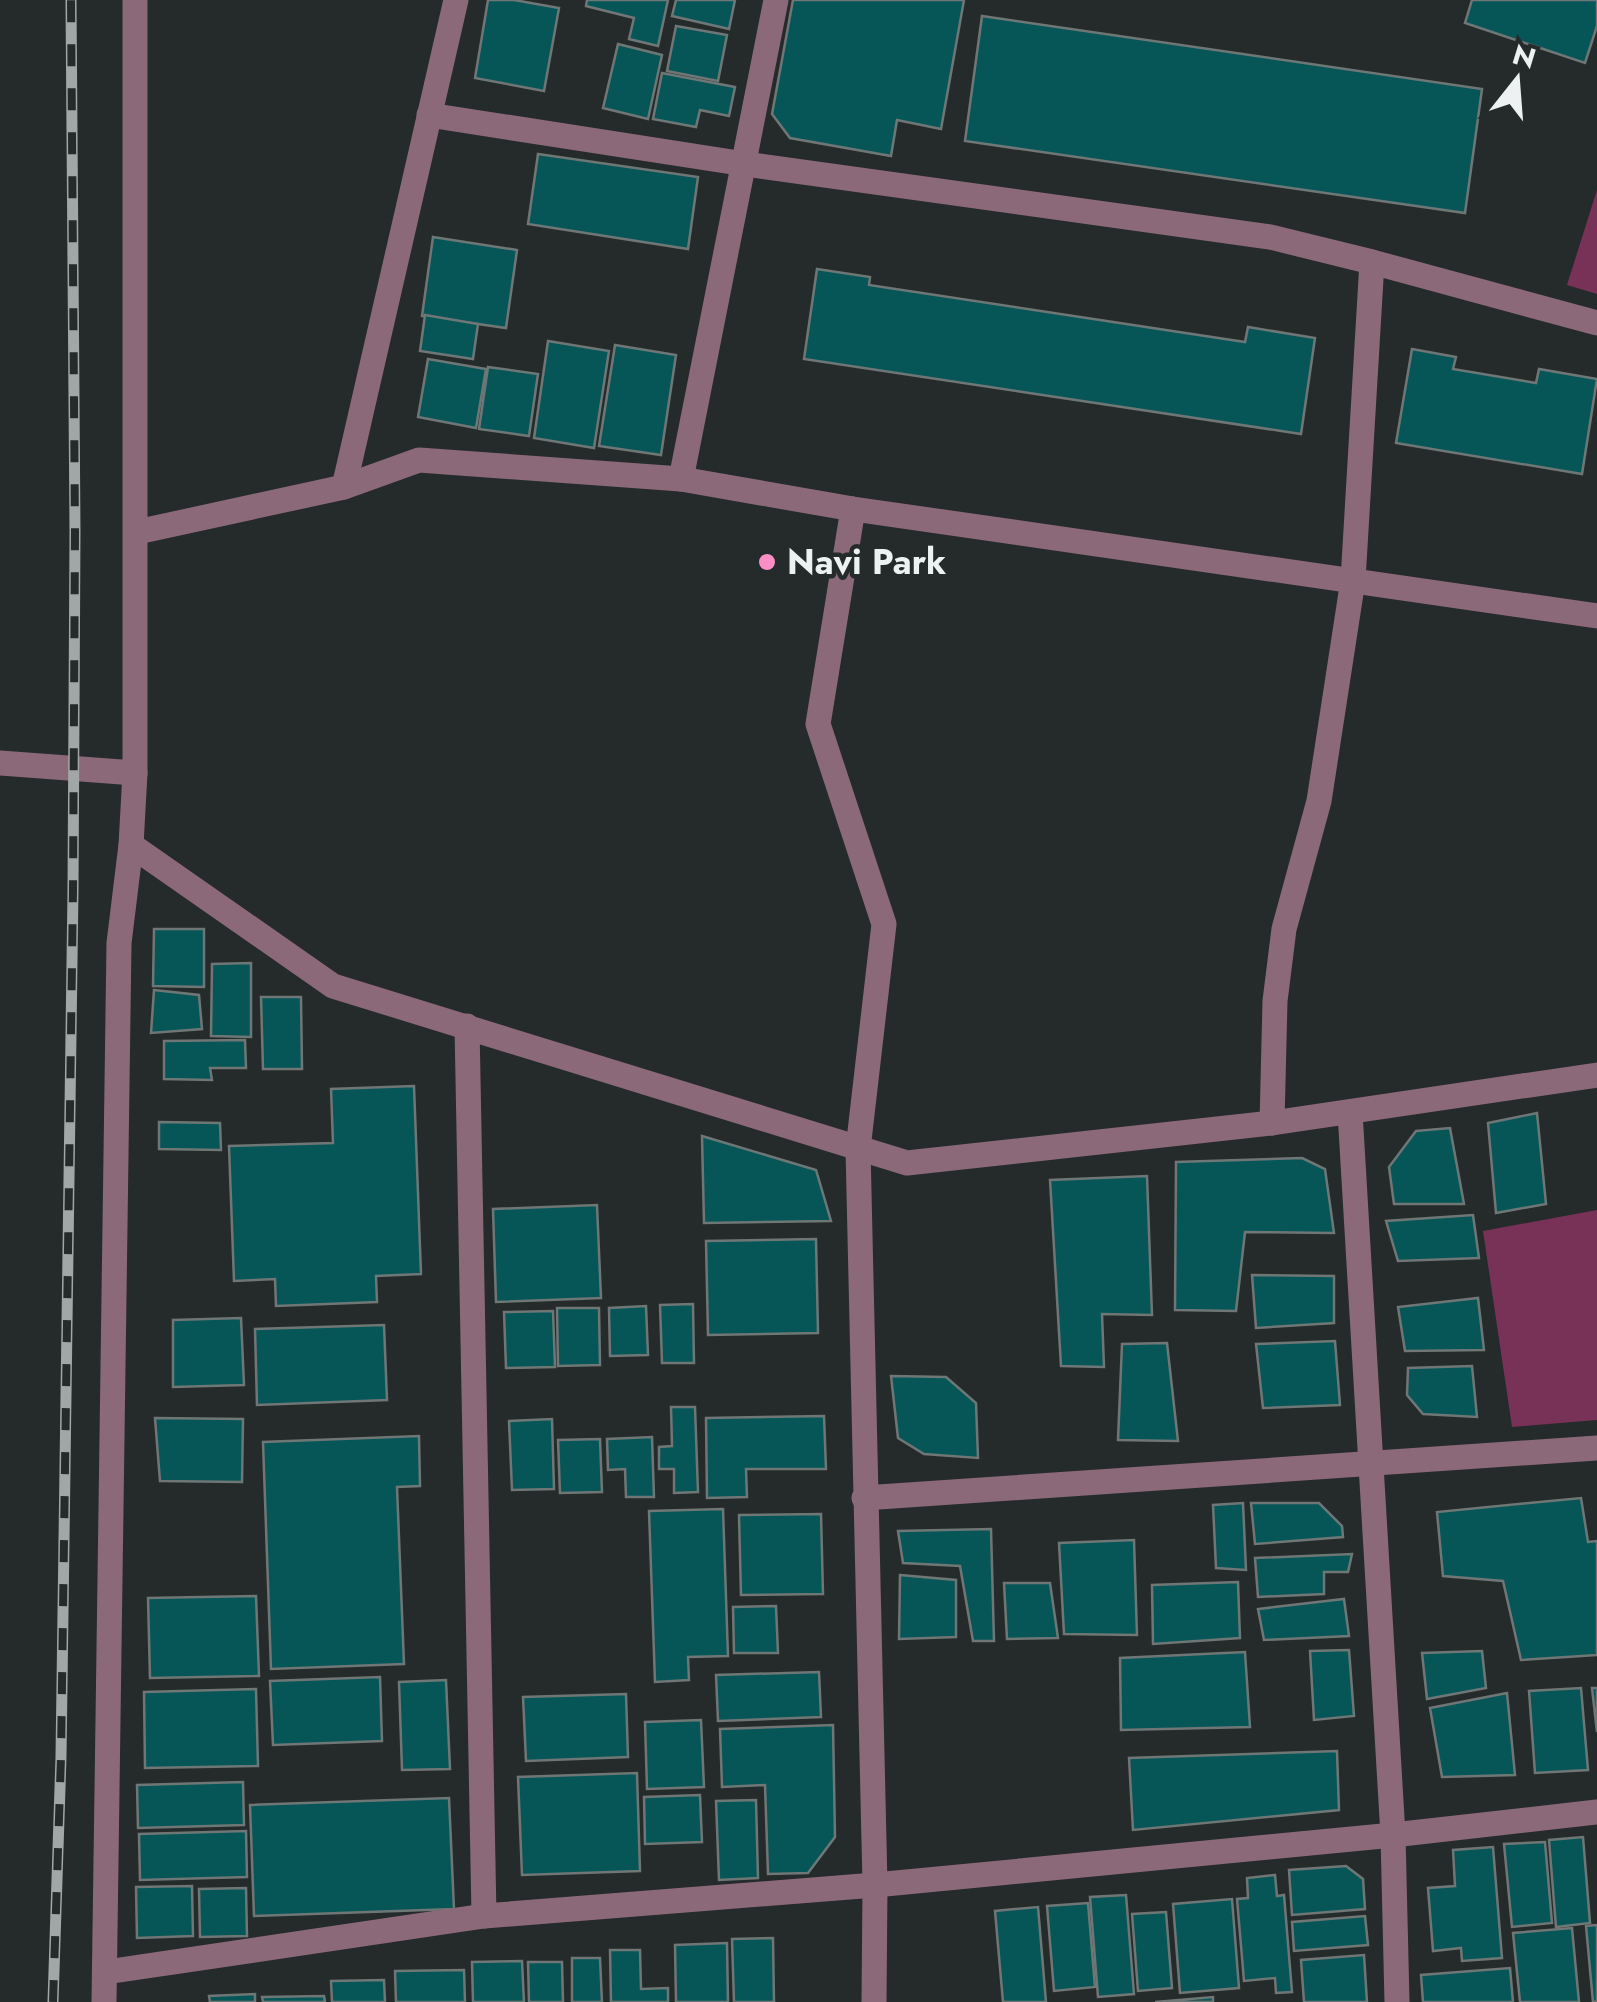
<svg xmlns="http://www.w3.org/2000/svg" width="1597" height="2002" viewBox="0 0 1597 2002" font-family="Jost,sans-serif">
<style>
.green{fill:#783258}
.building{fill:#065658;stroke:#6f7676;stroke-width:2.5}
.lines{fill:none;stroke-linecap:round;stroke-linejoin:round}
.minor{stroke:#8c6979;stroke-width:25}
.rail-casing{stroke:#a2a6a6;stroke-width:11}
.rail{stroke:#252b2b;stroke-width:8;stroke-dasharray:22;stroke-linecap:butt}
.poi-dot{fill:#fb8fc5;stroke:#252b2b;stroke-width:4}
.labels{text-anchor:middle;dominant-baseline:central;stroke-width:9;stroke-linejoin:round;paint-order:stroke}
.poi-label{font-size:35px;font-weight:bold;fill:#edf1f1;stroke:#252b2b;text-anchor:start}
</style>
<rect width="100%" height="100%" fill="#252b2b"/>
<g class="green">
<polygon points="1597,190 1597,294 1567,285"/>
<polygon points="1597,1210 1597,1420 1512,1427 1483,1231"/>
</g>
<g class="building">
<polygon points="488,0 514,0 559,8 544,91 475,78"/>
<polygon points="587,0 668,0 658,46 629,39 634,18 586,6"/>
<polygon points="676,0 735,0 729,29 672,16"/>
<polygon points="793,0 964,0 941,129 897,120 891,156 790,138 772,114"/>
<polygon points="1472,0 1597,0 1597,26 1585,63 1465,23"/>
<polygon points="982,16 1482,89 1465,213 965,141"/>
<polygon points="676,26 727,35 718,81 667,71"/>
<polygon points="618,44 662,55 648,119 603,108"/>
<polygon points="662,73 735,87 729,116 700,110 696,127 653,119"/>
<polygon points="538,154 698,177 688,249 528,224"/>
<polygon points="433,237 517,250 506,328 422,316"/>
<polygon points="817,269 870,277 869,285 1245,342 1248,327 1315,338 1301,434 804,359"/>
<polygon points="425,315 478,324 473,359 420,351"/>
<polygon points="548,341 609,351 594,448 534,438"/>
<polygon points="615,345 676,355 661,455 599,446"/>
<polygon points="1412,349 1456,357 1453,369 1536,383 1539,369 1597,379 1582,474 1396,443"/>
<polygon points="428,359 486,369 476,428 418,417"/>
<polygon points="488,367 538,374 529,436 479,429"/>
<polygon points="154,929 204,929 204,987 153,986"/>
<polygon points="251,963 251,1037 211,1036 212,964"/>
<polygon points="154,990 199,995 202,1029 151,1033"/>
<polygon points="261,997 301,997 302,1069 263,1069"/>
<polygon points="245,1040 246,1068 210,1068 212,1080 164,1079 164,1041"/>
<polygon points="414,1086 421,1274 376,1276 377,1302 276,1306 275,1279 234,1281 229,1146 333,1143 331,1089"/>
<polygon points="1537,1113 1546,1204 1496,1213 1488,1123"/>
<polygon points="159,1122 220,1123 221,1150 159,1149"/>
<polygon points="1450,1128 1464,1204 1394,1204 1389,1167 1416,1131"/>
<polygon points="702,1136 816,1170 831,1221 704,1223"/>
<polygon points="1302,1158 1325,1169 1334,1233 1245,1232 1236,1311 1175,1310 1176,1162"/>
<polygon points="1147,1176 1152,1315 1102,1314 1104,1367 1061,1366 1050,1180"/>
<polygon points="597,1205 601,1298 496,1302 493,1209"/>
<polygon points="1473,1215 1479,1258 1398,1261 1386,1221"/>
<polygon points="816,1239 818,1333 708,1335 706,1241"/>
<polygon points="1252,1275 1334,1276 1334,1323 1256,1328"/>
<polygon points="1478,1298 1484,1350 1405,1351 1398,1307"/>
<polygon points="693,1304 694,1363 662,1363 660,1305"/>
<polygon points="646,1306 648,1355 610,1356 609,1308"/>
<polygon points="557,1308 599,1308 600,1365 558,1366"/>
<polygon points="553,1311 555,1367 506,1368 504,1312"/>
<polygon points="241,1318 244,1385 173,1387 173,1320"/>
<polygon points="384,1325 387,1400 257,1405 255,1329"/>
<polygon points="1335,1341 1340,1405 1263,1408 1256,1344"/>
<polygon points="1167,1343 1178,1441 1118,1440 1122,1344"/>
<polygon points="1472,1366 1477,1417 1423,1414 1407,1395 1408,1368"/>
<polygon points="891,1376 946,1377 976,1403 978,1458 924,1454 898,1438"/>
<polygon points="671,1407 695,1407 698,1492 674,1493 674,1469 659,1469 659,1447 672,1446"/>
<polygon points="824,1416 826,1469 746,1469 747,1497 707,1498 706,1418"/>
<polygon points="155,1418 243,1419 242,1482 160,1481"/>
<polygon points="552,1419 554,1489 512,1490 509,1421"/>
<polygon points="419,1436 420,1486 397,1487 404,1664 271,1669 263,1442"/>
<polygon points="652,1437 654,1497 626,1497 625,1469 608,1470 607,1439"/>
<polygon points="600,1439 602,1492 560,1493 558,1440"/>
<polygon points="1581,1498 1588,1542 1597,1541 1597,1655 1521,1660 1503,1581 1443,1576 1437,1512"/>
<polygon points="1243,1503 1246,1570 1216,1568 1213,1505"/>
<polygon points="1251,1503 1319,1503 1342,1526 1343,1537 1255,1544"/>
<polygon points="723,1509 728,1656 688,1657 689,1680 655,1682 649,1511"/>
<polygon points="821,1514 823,1594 741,1595 739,1515"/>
<polygon points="991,1529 994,1641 973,1641 960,1566 903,1563 898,1531"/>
<polygon points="1134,1540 1137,1635 1064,1634 1059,1543"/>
<polygon points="1352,1554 1348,1572 1324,1572 1324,1594 1258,1597 1255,1558"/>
<polygon points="900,1575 956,1580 956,1637 899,1639"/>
<polygon points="1238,1582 1240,1638 1153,1644 1152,1585"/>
<polygon points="1004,1583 1050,1583 1058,1638 1007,1639"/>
<polygon points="256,1596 259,1676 150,1678 148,1598"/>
<polygon points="1344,1599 1349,1636 1264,1640 1258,1609"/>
<polygon points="776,1606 778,1653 734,1653 733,1607"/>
<polygon points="1349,1650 1354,1716 1314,1720 1310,1651"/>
<polygon points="1482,1651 1486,1688 1427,1699 1422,1653"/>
<polygon points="1245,1652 1250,1727 1121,1730 1120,1658"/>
<polygon points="819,1672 821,1717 718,1721 716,1675"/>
<polygon points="380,1677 382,1741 273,1745 270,1681"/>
<polygon points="446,1680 450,1769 402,1770 399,1682"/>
<polygon points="1581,1688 1588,1770 1535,1773 1529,1691"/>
<polygon points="1592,1688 1597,1688 1597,1732"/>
<polygon points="256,1689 258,1766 145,1768 144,1692"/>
<polygon points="1507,1693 1515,1775 1442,1777 1430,1708"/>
<polygon points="626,1694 628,1757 526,1761 523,1697"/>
<polygon points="701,1720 704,1787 647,1789 645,1722"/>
<polygon points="833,1725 835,1837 808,1873 768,1874 765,1785 722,1787 720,1729"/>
<polygon points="1337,1751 1339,1810 1133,1830 1129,1758"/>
<polygon points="637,1773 640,1871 522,1875 518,1777"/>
<polygon points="243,1782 244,1825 138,1828 137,1785"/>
<polygon points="700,1795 702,1842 645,1844 644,1797"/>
<polygon points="449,1798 454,1909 254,1916 250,1805"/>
<polygon points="756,1800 758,1878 719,1880 716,1801"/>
<polygon points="246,1831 247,1877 140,1880 139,1834"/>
<polygon points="1583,1837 1590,1923 1556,1927 1549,1840"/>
<polygon points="1545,1842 1552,1923 1512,1927 1504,1844"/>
<polygon points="1493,1847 1502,1958 1462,1961 1461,1948 1433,1951 1428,1888 1455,1886 1453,1850"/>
<polygon points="1346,1866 1363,1879 1365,1909 1292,1915 1289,1870"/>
<polygon points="1275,1875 1277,1896 1284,1895 1292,1992 1276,1993 1275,1978 1244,1981 1237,1899 1248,1898 1247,1878"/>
<polygon points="192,1886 193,1936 137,1938 136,1887"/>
<polygon points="246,1888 247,1936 200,1937 199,1889"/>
<polygon points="1126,1895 1134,1994 1098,1997 1090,1897"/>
<polygon points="1232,1899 1239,1988 1180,1993 1173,1904"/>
<polygon points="1088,1903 1095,1987 1054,1991 1047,1906"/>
<polygon points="1038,1907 1046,2002 1003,2002 995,1911"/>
<polygon points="1166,1912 1172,1988 1138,1991 1132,1914"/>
<polygon points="1365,1916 1368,1945 1294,1951 1292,1922"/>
<polygon points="1597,1925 1597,2002 1593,2002 1586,1926"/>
<polygon points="1572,1928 1579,2002 1520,2002 1513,1933"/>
<polygon points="773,1938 774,2002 734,2002 732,1939"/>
<polygon points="727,1943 728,2002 676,2002 675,1945"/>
<polygon points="610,1950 640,1950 641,1989 668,1988 668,2002 611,2002"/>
<polygon points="1364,1955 1367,2002 1304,2002 1301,1960"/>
<polygon points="572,1958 600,1958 602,2002 572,2002"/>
<polygon points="522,1961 524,2002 473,2002 472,1962"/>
<polygon points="528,1962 562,1962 563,2002 529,2002"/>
<polygon points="1510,1968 1513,2002 1423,2002 1421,1975"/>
<polygon points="464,1970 465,2002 396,2002 395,1971"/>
<polygon points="384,1980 385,2002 332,2002 331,1981"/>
<polygon points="255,1994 255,2002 210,2002 209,1996"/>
<polygon points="324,1996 325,2002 263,2002 262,1997"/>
<polygon points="1213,1997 1213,2002 1155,2002"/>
</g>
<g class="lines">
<g class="minor">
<polyline points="429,115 745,164 1270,237 1372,262 1597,323"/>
<polyline points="681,479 776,0"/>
<polyline points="344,487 456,0"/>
<polyline points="853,509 818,724 884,924 858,1149 875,1885 874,2002"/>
<polyline points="137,532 344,487 419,460 681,479 853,509 1597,616"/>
<polyline points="0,763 135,773"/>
<polyline points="131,845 333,986 907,1163 1272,1123 1597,1075"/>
<polyline points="467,1026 484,1916"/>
<polyline points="1350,1112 1393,1835 1397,2002"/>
<polyline points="1272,1123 1275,1001 1284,929 1319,801 1353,580 1372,262"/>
<polyline points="864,1498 1597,1448"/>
<polyline points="106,1972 484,1916 875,1885 1393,1835 1597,1812"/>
<polyline points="104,2002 119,943 131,845 135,773 135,0"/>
</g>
<defs>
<polyline id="rail" points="53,2002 61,1757 73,890 75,532 71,0"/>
</defs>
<use href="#rail" class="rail-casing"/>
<use href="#rail" class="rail"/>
</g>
<circle class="poi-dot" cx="767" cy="562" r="10"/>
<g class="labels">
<g class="poi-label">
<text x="787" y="562">Navi Park</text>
</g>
</g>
<g transform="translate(1517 80) rotate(17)" stroke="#252b2b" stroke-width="8" paint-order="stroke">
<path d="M0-8L18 38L0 25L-18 38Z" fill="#edf1f1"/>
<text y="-15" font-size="28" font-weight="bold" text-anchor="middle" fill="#edf1f1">N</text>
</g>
</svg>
